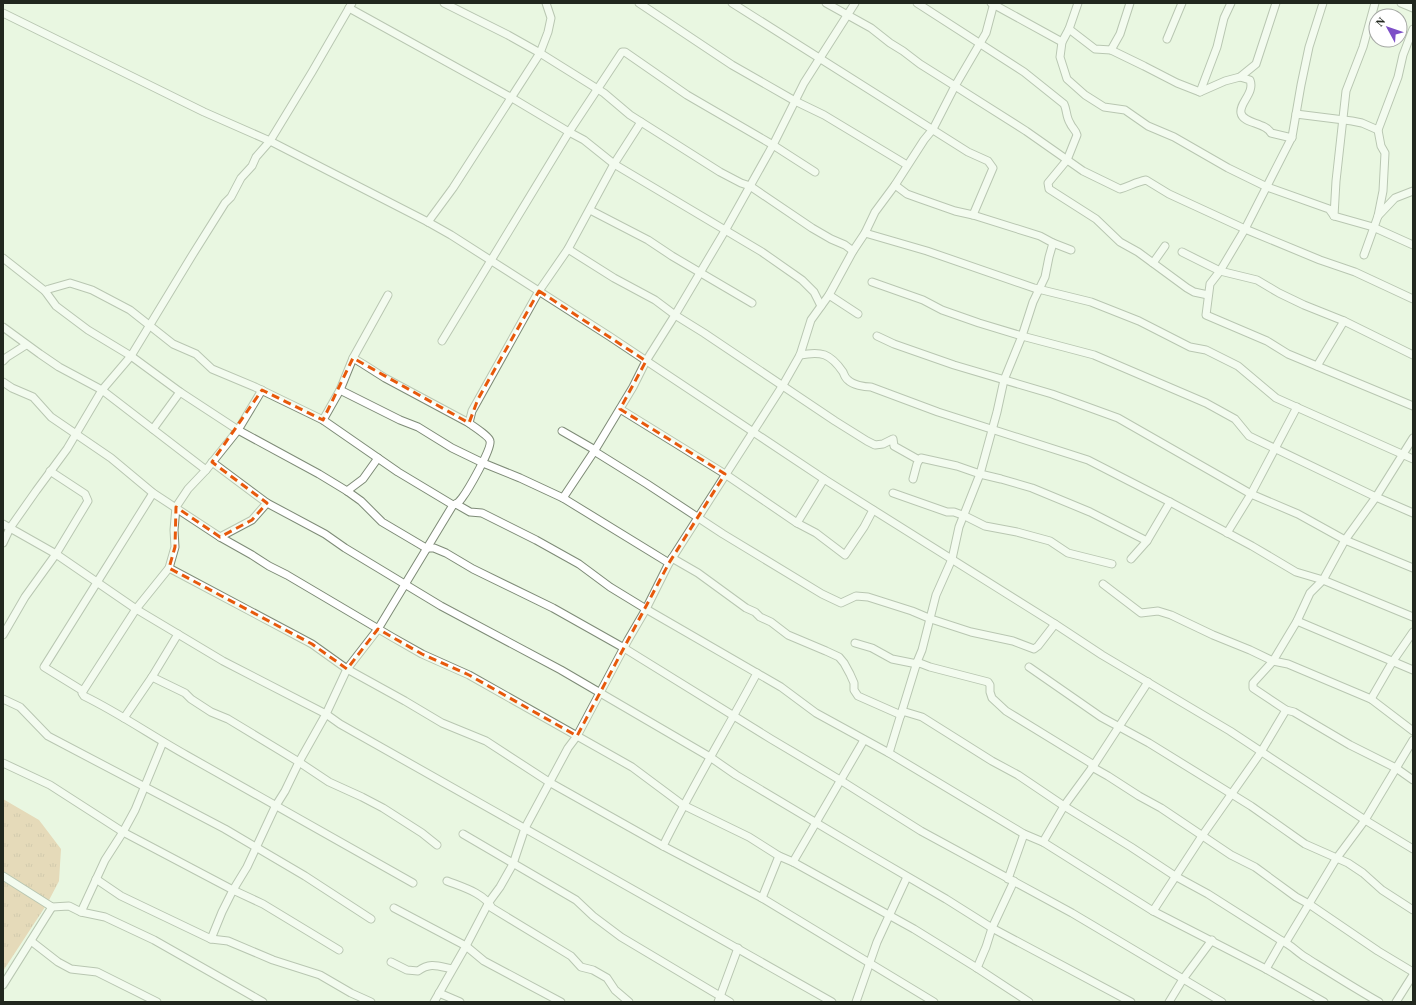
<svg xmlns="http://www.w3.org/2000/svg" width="1416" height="1005" viewBox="0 0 1416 1005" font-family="'Times New Roman',serif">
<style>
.grass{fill:url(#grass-tufts)}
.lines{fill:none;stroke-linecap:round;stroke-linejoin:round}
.street-casing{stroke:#7e8b77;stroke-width:9}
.street{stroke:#fff;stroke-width:7}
.marked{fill:none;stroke:#e8590c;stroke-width:3;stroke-dasharray:8 5;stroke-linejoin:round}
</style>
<defs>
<pattern id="grass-tufts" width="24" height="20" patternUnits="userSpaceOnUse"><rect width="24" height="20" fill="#e0b587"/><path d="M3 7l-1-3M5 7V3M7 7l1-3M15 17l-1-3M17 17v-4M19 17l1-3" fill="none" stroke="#b5936e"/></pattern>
</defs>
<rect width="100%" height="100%" fill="#e9f7e1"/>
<polygon class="grass" points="3,799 39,820 61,849 59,881 47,904 3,971"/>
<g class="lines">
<defs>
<g id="street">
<polyline points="444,3 508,35 540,53 604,93 630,115 720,172 741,183 750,186 812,228 831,239 845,245 853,251"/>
<polyline points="639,3 732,65 795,101 824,115 907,165"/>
<polyline points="732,3 968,152 988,161 993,168 973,215"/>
<polyline points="855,3 804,83 773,145 726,229 675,315 704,333 835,421 867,441 875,445 883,444 893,439 894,446 919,460 917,464 913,479"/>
<path d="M917 3 1024 72 1064 104C1067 110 1066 117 1070 123 1072 128 1076 130 1077 135L1067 160 1048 183 1049 189 1096 219 1120 242 1138 252 1187 288 1194 292 1208 295"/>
<polyline points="991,3 1062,42"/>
<path d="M994 3 986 33 955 86 1026 131 1083 171 1120 189C1130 186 1136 182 1146 180L1169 194 1245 229 1320 260 1355 272 1413 299"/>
<polyline points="1078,3 1069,29 1062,42 1060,57 1067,79 1085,95 1104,107 1125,110 1148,126 1174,137 1228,168 1267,187 1329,209 1334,216 1373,227 1413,245"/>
<polyline points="1323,3 1309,47 1301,85 1292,137 1245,229 1220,271 1210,284 1206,315 1267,341 1288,354 1413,406"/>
<polyline points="1401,3 1413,8"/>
<polyline points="349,8 512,98 569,132 584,140 614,164 762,252 802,280 814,292 821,306"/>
<polyline points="3,13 204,112 270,141 428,222 451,235 609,336 824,479 1055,624 1102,655 1230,731 1365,820 1413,849"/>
<polyline points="1069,29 1095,49 1111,50 1144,66 1177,83 1200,92 1225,81 1240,77 1256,64 1276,3"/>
<polyline points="1167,39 1182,3"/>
<polyline points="1111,50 1120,34 1130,3"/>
<path d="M1240 77 1250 80C1255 93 1239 103 1241 113 1243 124 1265 122 1271 133L1292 138"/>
<polyline points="1200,92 1217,47 1224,18 1231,3"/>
<polyline points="1296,114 1352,121 1362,123 1378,130"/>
<polyline points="590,210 648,240 672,256 752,303"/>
<polyline points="1334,216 1336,181 1346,91 1363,47 1375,3"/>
<polyline points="1378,216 1395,198 1413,191"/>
<polyline points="428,222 453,188 540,53 548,32 551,18 546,3"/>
<polyline points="865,233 927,251 1034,288 1091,302 1139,321 1190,347 1206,350 1238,366 1276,398 1413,459"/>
<polyline points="1053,243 1071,250"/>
<polyline points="568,249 614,278 655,300 675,315 646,361 633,387 595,450"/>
<polyline points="1182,252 1220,271 1257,280 1279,293 1304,305 1344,321 1413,355"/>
<polyline points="1364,255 1378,216 1383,191 1385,153 1381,146 1378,130 1398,77 1403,55 1413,29"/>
<polyline points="3,258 45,291 56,306 88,330 131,356 180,392 238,430 319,474 347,491 361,501 382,522 426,548 434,548 446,553 473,569 553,608 624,648 771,739 840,780 921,831 1072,913 1222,1002"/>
<polyline points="1153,263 1165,246"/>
<polyline points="872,282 923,300 942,310 979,323 1022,336 1094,355 1206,403 1235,419 1249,436 1376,497 1413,513"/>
<polyline points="45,291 49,289 70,283 92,290 130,310 173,344 196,354 212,369 255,387 323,420 398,472 453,505"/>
<polyline points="829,295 858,314"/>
<polyline points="3,327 40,354 59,367 102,390 206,470"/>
<polyline points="877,336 894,344 954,365 1052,394 1118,418 1251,494 1298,514 1345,540 1413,568"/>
<polyline points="442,341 569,132 622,52 625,52 687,95 773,145 815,172"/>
<path d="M800 355C821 351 830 353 843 372 844 374 845 378 848 380 853 385 864 387 871 387L938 412 1088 460 1170 502 1252 546 1296 572 1323 580 1413 617"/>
<polyline points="353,358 363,364 385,378 469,423"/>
<polyline points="3,361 7,357 26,345"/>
<polyline points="1317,366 1344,321"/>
<polyline points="3,382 12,388 33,397 51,417 111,458 153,493 220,537 252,555 269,566 287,575 392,637 422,654 469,675 632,767 683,805 749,837 779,856 793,862 914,929 977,968 1029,1002"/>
<polyline points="340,390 400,420 418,427 452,448 483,463 520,478 563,498 669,563"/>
<polyline points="620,409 725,474 797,523 816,533 845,555 864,527 873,510"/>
<polyline points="323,420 340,390 353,358 388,295"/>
<polyline points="153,429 180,392"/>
<polyline points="562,431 595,450 563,498"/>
<polyline points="1413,438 1376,497 1345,540 1323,580 1310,593 1297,621 1273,661 1253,683 1253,688 1286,710 1294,712 1350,745 1396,768 1413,780"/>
<polyline points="594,451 647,484 723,534 822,594 841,603 856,596 868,597 912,611 931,619 971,632 1013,641 1034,649 1038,646 1055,624"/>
<polyline points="919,460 921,458 957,466 980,474 1001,479 1032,488 1090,512 1147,541"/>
<polyline points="212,462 267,503 325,534 345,548 441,606 561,670 710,757 736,775 867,853 946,899 992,928 1131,1002"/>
<polyline points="347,491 363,479 378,458"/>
<polyline points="893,493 947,512 954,512 965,516 985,526 1017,532 1050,541 1068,553 1112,564"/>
<polyline points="456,504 470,512 482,513 536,540 579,564 610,587 646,609 781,687 816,713 889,753 1024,834 1043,842 1153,911 1266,969 1324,1002"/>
<polyline points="797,523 824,479"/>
<polyline points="3,524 56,554 136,609 223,661 326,714 340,724 832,1002"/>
<polyline points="1227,533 1251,494 1297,407"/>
<polyline points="220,537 252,520 267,503"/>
<polyline points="3,543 10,528 36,491 67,449 102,390 131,356 193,254 225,203 231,197 241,178 252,166 256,157 270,141 312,72 352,3"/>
<polyline points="672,558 698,573 746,608 755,612 760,617 771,622 788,635 826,651 839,657 844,663 850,674 854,683 854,690 858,696 901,715"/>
<polyline points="1131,559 1147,541 1170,502"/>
<polyline points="169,568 175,547 174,530 176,507 188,489 206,470 238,430 262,390"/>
<polyline points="1103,584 1141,613 1158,611 1171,615 1213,635 1250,650 1273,661 1288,664 1371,699 1413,731"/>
<polyline points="1297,621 1413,670"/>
<polyline points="3,635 25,597 56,554 88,501 85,494 50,471"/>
<polyline points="855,643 872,648 892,659 917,664"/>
<polyline points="917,662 930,667 988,682 990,685 990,692 992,698 1006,711 1094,765"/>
<polyline points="1029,667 1101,717 1149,743 1251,806 1305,844 1348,863 1363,873 1382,890 1413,910"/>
<polyline points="152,677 185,693 191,699 211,712 228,719 299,762 329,782 362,797 383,808 422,833 437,845"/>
<polyline points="83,691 44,667 153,493"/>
<polyline points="3,699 20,707 48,736 225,829 305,876 371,919"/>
<polyline points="1371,699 1393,661 1413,632"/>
<path d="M902 711 922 717 992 761 1018 775 1064 806 1131 847 1175 876 1208 894 1282 941C1290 944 1297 952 1305 957 1329 972 1354 988 1379 1002"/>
<polyline points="124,718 152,677 178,634"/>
<polyline points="889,753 917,662 922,650 936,595 952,559 959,527 980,474 997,412 1004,380 1022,336 1033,302 1045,277 1049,257 1053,243 1040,236 973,215 955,211 918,198 907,194 895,185"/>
<polyline points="3,763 50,785 123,832 233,890 263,904 339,950"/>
<polyline points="1092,767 1108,776 1139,796 1161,808 1231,855 1255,867 1296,897 1309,904 1378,951 1413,972"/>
<polyline points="463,834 576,900 593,916 621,937 730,1002"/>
<polyline points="1043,842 1064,806 1094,765 1148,682"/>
<path d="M663 846C692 787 726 731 757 673"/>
<polyline points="793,862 864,740"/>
<polyline points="3,876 52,907 69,906 81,912 105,917 154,940 263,1002"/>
<polyline points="96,879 121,896 211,939 228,941 273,960 320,975 351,993 371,1002"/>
<polyline points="1008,879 1024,834"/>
<path d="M447 881C462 887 484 893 492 908L571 956 581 967 593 970 607 978 615 990 629 1002"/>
<path d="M413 883C338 841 262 798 186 755 152 736 119 713 84 696L82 693 83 691 136 609 169 568 312 644 347 669 405 701 442 723 486 741 549 782 663 846 762 898 934 1002"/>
<polyline points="762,898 779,856"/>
<polyline points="394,908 466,946 484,961 561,1002"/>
<polyline points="1153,911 1202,836 1261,752 1286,710"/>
<polyline points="81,912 105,860 123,832 135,810 163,742"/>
<path d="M211 939 222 912 233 890 247 867 275 807 285 791 299 762 326 714 347 669 378 629 453 505C457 504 460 501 462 498 468 490 492 449 490 441 489 436 474 427 469 423L472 411 539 291 568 249 614 164 641 122"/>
<polyline points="31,941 58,962 71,969 97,972 157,1002"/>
<polyline points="1286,942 1336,859 1365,820 1413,740"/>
<path d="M391 962 407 970 418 971C430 962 438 966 452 969"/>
<polyline points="977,968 986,947 992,928 1014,881"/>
<polyline points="1266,969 1282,941"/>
<polyline points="3,985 52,907"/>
<polyline points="439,993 460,1002"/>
<polyline points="434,1002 466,946 489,902 500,887 513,864 525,828 568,748 577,736 628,640 646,609 669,563 783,385 800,355 811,320 829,295 853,251 865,233 875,212 895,185 924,140 933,129 955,86 920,64 903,51 890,43 871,28 826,3"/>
<polyline points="718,1002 738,948"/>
<polyline points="856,1002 877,942 907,877"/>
<polyline points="1169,1002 1183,979 1212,940"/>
<polyline points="1396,1002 1413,975"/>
</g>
</defs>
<use href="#street" class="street-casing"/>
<use href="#street" class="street"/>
</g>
<path d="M0 0H1416V1005H0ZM539 291 646 361 620 409 725 474 669 563 577 736 469 675 422 654 378 629 347 669 312 644 169 568 175 547 176 507 220 537 252 520 267 503 212 462 262 390 323 420 353 358 469 423 478 399Z" fill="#e9f7e1" fill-opacity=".55" fill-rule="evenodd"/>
<path class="marked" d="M539 291 646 361 620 409 725 474 669 563 577 736 469 675 422 654 378 629 347 669 312 644 169 568 175 547 176 507 220 537 252 520 267 503 212 462 262 390 323 420 353 358 469 423 478 399Z"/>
<rect width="1416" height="1005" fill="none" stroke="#21271e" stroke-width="8"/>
<g transform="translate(1388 28) rotate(310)"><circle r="19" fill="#ffffff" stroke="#a6a9a5"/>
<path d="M0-3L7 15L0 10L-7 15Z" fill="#7d4fc7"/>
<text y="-6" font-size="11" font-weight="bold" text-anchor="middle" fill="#21271e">N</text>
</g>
</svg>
